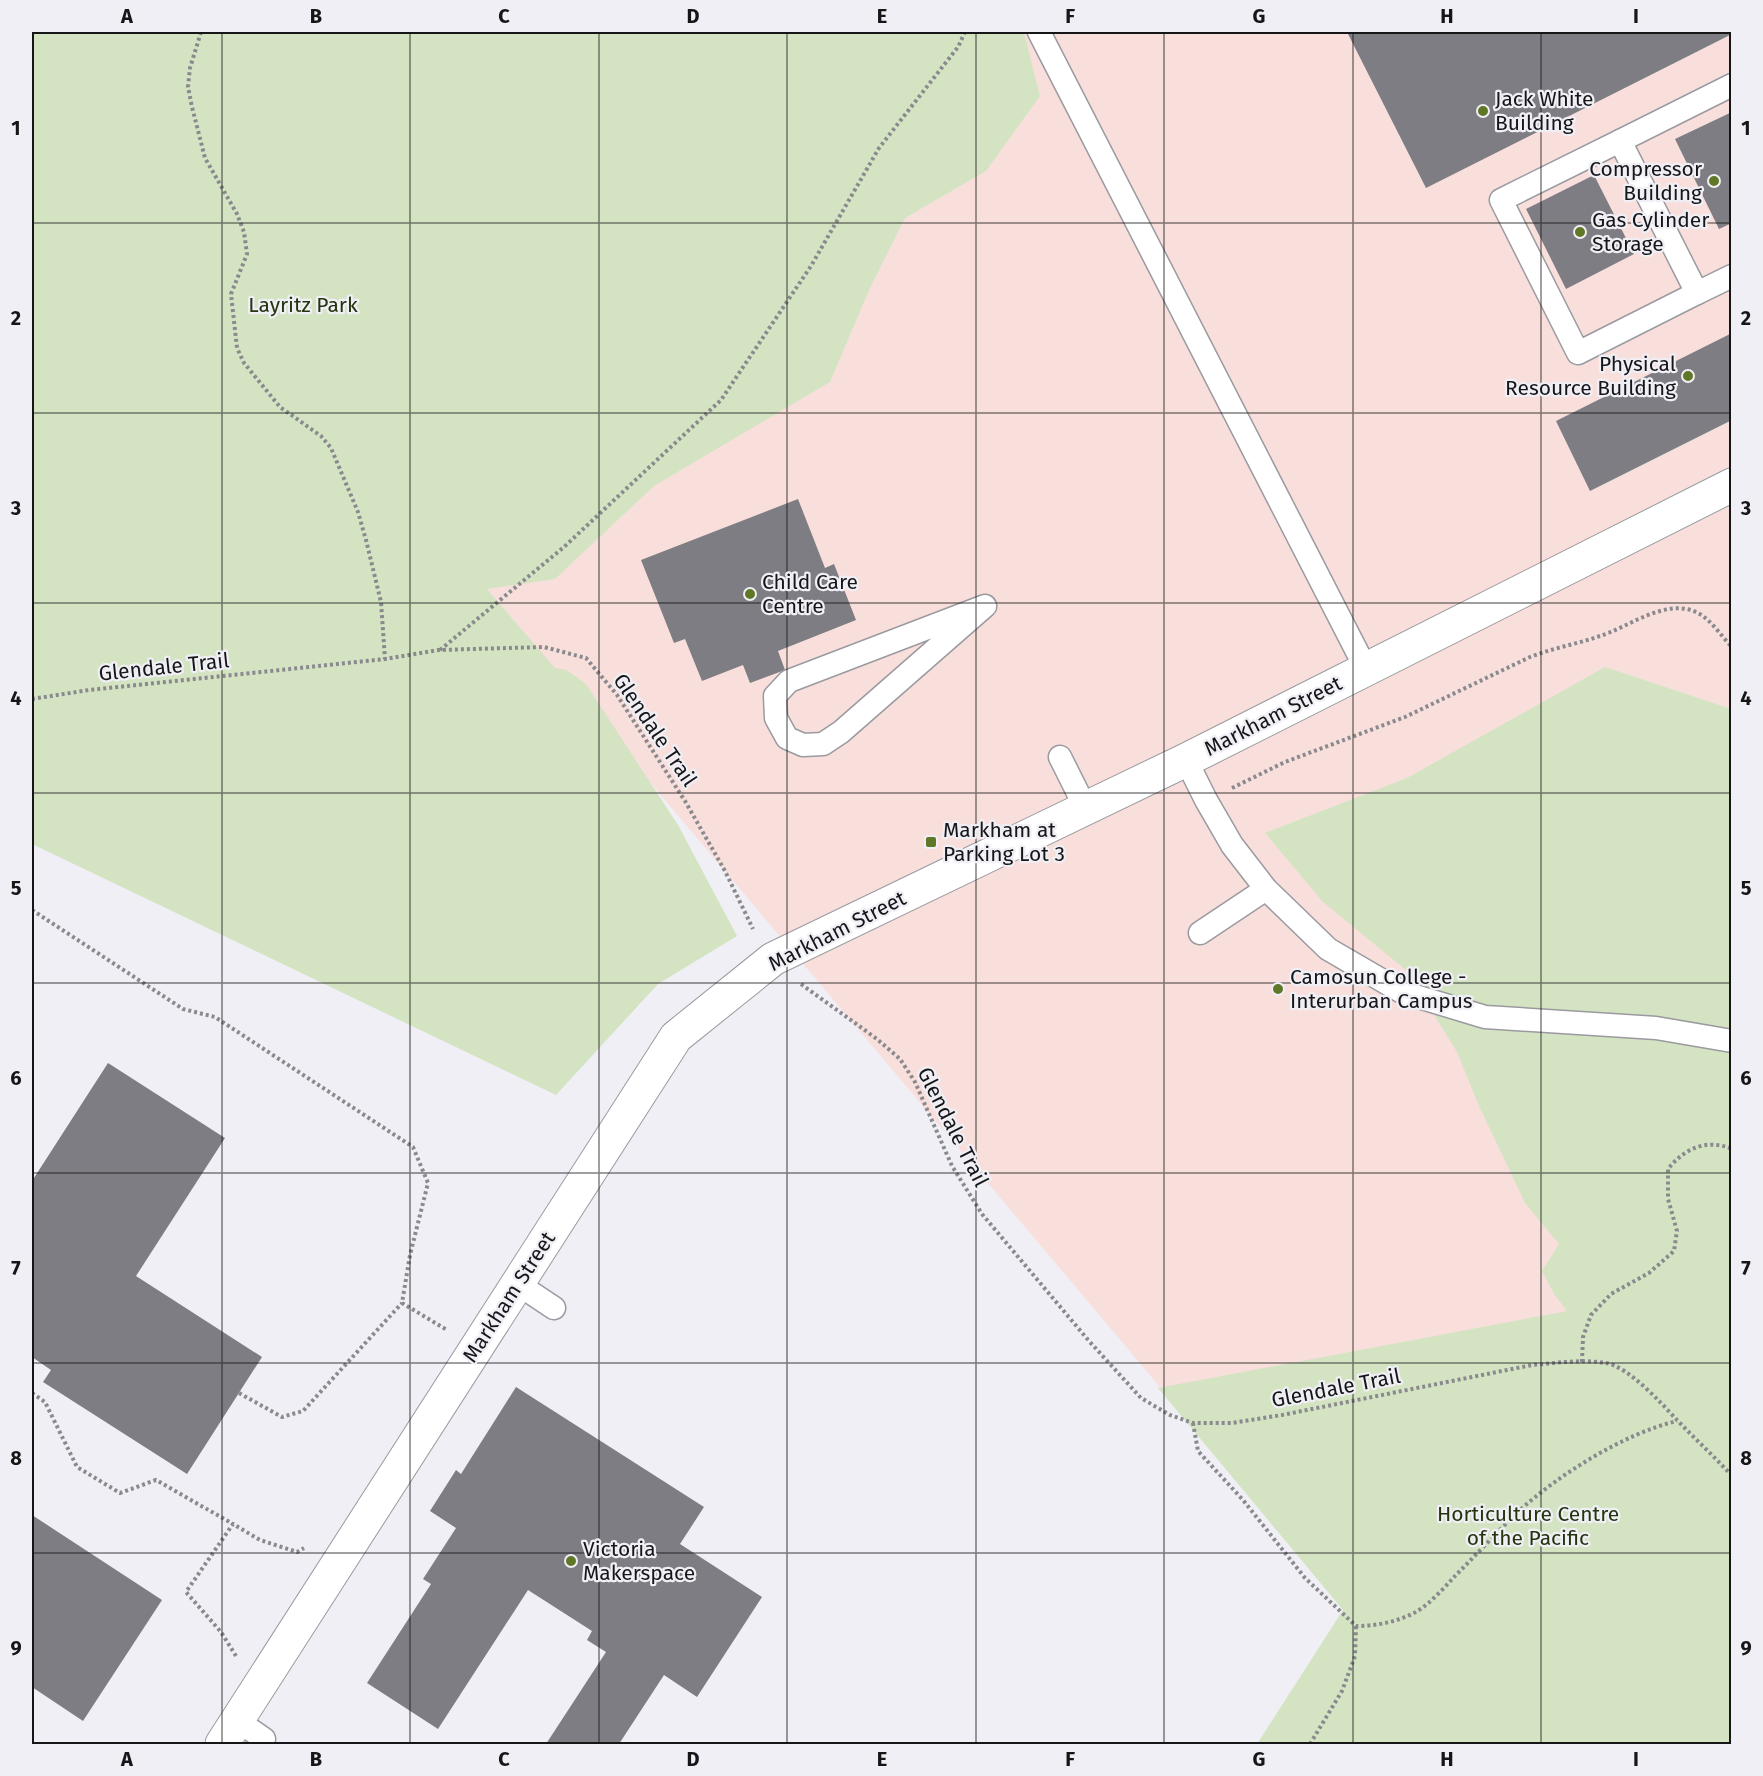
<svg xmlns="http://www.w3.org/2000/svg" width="1763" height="1776" viewBox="0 0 1763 1776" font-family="'Fira Sans',sans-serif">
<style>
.education{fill:#f9dfdb}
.green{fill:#d4e4c3}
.building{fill:#7d7d83}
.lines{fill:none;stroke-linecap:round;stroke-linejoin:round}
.lane-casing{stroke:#9a9aa0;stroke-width:25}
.street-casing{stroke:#9a9aa0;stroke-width:35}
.path{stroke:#8a8a8e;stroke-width:4;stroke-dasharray:3 3;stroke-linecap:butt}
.lane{stroke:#fff;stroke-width:22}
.street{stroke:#fff;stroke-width:33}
.grid{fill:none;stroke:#161618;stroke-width:1.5;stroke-opacity:0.55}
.poi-dot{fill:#607728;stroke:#efeff5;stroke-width:2}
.labels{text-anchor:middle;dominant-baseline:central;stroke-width:4.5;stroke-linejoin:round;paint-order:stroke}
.poi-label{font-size:21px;fill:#161618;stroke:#efeff5;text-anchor:start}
.park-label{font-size:21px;fill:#24340d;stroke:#efeff5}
.street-label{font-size:21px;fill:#161618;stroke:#efeff5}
.neatline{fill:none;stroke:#161618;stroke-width:2}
.grid-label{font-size:20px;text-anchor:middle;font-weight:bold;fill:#161618}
</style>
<rect width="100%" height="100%" fill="#efeff5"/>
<polygon class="education" points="826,32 1731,32 1731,1313 1165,1393 449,544"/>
<g class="green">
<polygon points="32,32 1024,32 1040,96 986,171 905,218 870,288 830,382 654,486 555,579 487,589 555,668 567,670 586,684 678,825 737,936 658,984 556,1095 32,844"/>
<polygon points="1605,667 1731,709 1731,1744 1257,1744 1343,1610 1158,1388 1567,1311 1554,1294 1542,1271 1559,1244 1525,1203 1479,1106 1457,1052 1407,971 1322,901 1265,833 1407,778"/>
</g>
<g class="building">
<polygon points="1347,32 1732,32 1732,34 1426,188"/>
<polygon points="1732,112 1732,223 1719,229 1675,139"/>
<polygon points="1594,175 1634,254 1566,289 1526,209"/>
<polygon points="1732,333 1732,420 1590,491 1556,421"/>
<polygon points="798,499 825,568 834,564 856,620 778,651 785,670 750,683 743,665 702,681 685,639 674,643 641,560"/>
<polygon points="108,1063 225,1138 136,1276 262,1357 187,1474 43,1382 51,1370 32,1357 32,1181"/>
<polygon points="516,1387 704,1507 680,1544 762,1597 697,1697 664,1675 619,1744 546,1744 606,1652 587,1640 592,1631 528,1590 438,1729 367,1683 431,1584 423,1579 456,1528 430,1511 456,1470 461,1474"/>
<polygon points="32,1515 162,1600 83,1721 32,1687"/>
</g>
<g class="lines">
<defs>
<g id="lane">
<polyline points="1039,32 1366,669"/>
<polyline points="1732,85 1620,141 1697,293 1732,276"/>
<polyline points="1620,141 1501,200 1578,353 1697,293"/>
<polygon points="985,606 841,732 823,744 803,745 787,738 776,718 775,696 789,681"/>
<polyline points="1060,757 1085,807"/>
<polyline points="1186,760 1206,800 1232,845 1266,889 1328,949 1402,992 1485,1017 1656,1028 1732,1041"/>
<polyline points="1200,933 1266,889"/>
<polyline points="518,1284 554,1308"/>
<polyline points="238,1721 264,1739"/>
</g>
<polyline id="street" points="222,1744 676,1037 773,959 1186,760 1732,485"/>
</defs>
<use href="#lane" class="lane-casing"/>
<use href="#street" class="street-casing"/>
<g class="path">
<polyline points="201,32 190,68 188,87 192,107 205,158 237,214 244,232 247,254 231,294 237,348 244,363 280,407 321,436 331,448 358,512 366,540 381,602 385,659"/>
<polyline points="440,650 564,547 721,400 811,266 879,148 958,47 965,32"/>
<polyline points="32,699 89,690 385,659 439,650 544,647 586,658 617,695 685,801 725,871 753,929"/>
<path d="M1232 788 1285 762 1405 717 1530 657C1553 648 1577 644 1600 636 1629 627 1665 598 1696 612 1710 618 1721 636 1732 647"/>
<polyline points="32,910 183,1009 215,1017 413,1147 428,1183 410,1255 402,1303 447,1330"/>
<path d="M801 984 877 1039 900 1059 915 1082 952 1166 982 1214 1089 1341 1141 1398 1170 1415 1193 1423H1232L1282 1415 1532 1365C1557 1363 1582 1359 1606 1363 1629 1367 1661 1403 1677 1420 1695 1439 1714 1456 1732 1476"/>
<path d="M1582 1362 1583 1337 1591 1315 1611 1294 1649 1273 1674 1251 1677 1231 1668 1199V1169C1684 1149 1706 1138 1732 1149"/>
<polyline points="32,1393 45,1402 77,1467 120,1493 156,1480 233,1524"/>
<polyline points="239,1393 282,1417 303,1411 402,1303"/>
<path d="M1193 1423 1198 1451 1243 1500 1305 1578 1356 1626C1376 1626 1396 1622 1414 1613 1429 1605 1443 1589 1455 1576 1476 1555 1497 1532 1519 1511 1558 1475 1625 1433 1677 1421"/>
<polyline points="236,1656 221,1632 186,1592 233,1524 260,1540 297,1552 304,1548"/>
<polyline points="1310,1744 1342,1691 1355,1656 1356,1626"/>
</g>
<use href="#lane" class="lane"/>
<use href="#street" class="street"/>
</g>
<path class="grid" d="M222 32V1744M410 32V1744M599 32V1744M787 32V1744M976 32V1744M1164 32V1744M1353 32V1744M1541 32V1744M32 223H1732M32 413H1732M32 603H1732M32 793H1732M32 983H1732M32 1173H1732M32 1363H1732M32 1553H1732"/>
<g class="poi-dot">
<circle cx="1483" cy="111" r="6"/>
<circle cx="1714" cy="181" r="6"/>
<circle cx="1580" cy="232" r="6"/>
<circle cx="1688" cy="376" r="6"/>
<circle cx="750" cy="594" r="6"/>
<rect x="925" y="836" width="12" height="12" rx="3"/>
<circle cx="1278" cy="989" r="6"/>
<circle cx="571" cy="1561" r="6"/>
</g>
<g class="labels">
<g class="poi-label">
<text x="1495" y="99">Jack White<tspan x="1495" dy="24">Building</tspan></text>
<text x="1702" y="169" text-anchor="end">Compressor<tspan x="1702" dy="24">Building</tspan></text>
<text x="1592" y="220">Gas Cylinder<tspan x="1592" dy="24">Storage</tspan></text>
<text x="1676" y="364" text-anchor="end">Physical<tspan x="1676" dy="24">Resource Building</tspan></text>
<text x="762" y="582">Child Care<tspan x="762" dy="24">Centre</tspan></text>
<text x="943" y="830">Markham at<tspan x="943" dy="24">Parking Lot 3</tspan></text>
<text x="1290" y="977">Camosun College -<tspan x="1290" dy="24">Interurban Campus</tspan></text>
<text x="583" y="1549">Victoria<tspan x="583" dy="24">Makerspace</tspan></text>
</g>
<g class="park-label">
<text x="303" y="305">Layritz Park</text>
<text x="1528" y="1514">Horticulture Centre<tspan x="1528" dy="24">of the Pacific</tspan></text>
</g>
<g class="street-label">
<text transform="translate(164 667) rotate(-6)">Glendale Trail</text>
<text transform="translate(1273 716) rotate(-27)">Markham Street</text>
<text transform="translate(655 730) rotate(56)">Glendale Trail</text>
<text transform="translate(837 931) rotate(-27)">Markham Street</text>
<text transform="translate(953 1127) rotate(63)">Glendale Trail</text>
<text transform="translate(509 1297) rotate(-57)">Markham Street</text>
<text transform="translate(1336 1388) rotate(-11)">Glendale Trail</text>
</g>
</g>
<rect width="1763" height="1776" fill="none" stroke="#efeff5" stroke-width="66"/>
<rect x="33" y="33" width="1697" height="1710" class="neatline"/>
<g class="grid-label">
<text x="127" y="23">A</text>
<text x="316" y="23">B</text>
<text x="504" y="23">C</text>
<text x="693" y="23">D</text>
<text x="882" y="23">E</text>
<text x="1070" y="23">F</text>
<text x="1259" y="23">G</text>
<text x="1447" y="23">H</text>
<text x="1636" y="23">I</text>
<text x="16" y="135">1</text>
<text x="1746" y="135">1</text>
<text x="16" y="325">2</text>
<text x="1746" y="325">2</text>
<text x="16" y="515">3</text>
<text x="1746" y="515">3</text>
<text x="16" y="705">4</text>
<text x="1746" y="705">4</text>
<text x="16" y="895">5</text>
<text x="1746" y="895">5</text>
<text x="16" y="1085">6</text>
<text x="1746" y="1085">6</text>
<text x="16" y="1275">7</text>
<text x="1746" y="1275">7</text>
<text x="16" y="1465">8</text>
<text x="1746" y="1465">8</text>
<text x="16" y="1655">9</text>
<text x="1746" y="1655">9</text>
<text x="127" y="1766">A</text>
<text x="316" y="1766">B</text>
<text x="504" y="1766">C</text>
<text x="693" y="1766">D</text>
<text x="882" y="1766">E</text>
<text x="1070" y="1766">F</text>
<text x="1259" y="1766">G</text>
<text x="1447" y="1766">H</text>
<text x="1636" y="1766">I</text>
</g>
</svg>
